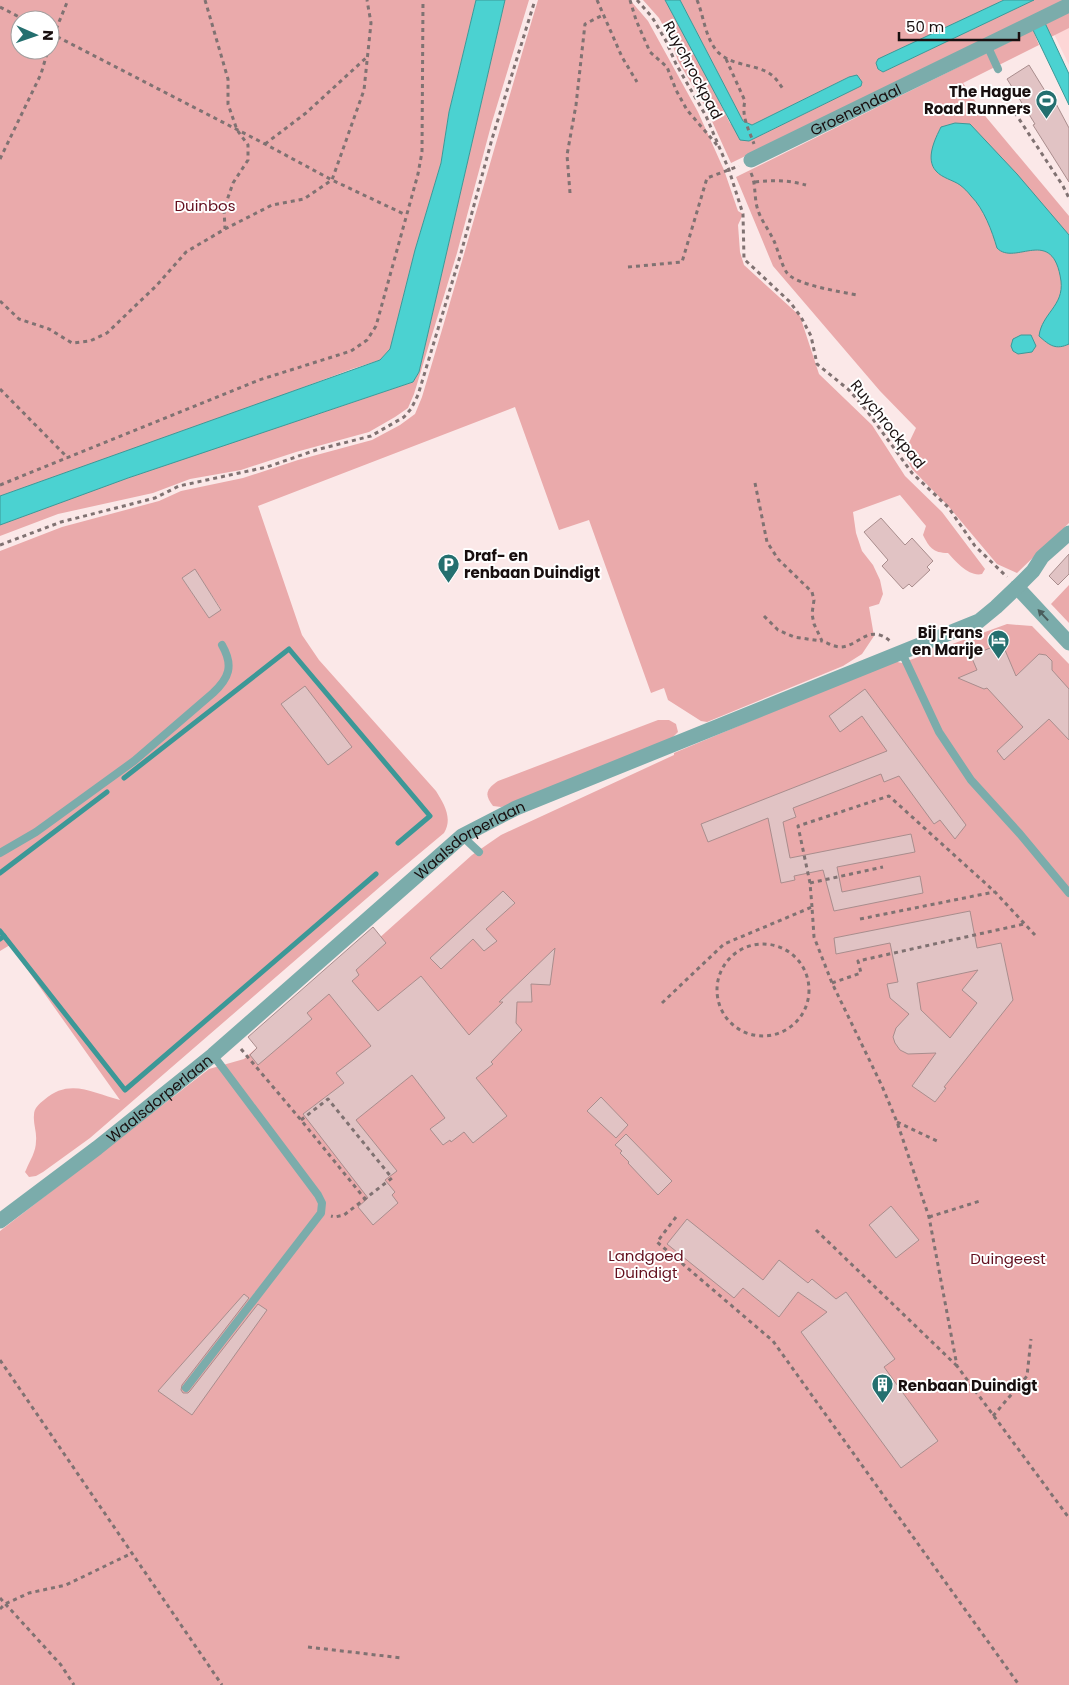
<svg xmlns="http://www.w3.org/2000/svg" width="1069" height="1685" viewBox="0 0 1069 1685" font-family="Poppins,sans-serif">
<style>
.built{fill:#fdd6d6}
.green{fill:#eaaaab;fill-rule:evenodd}
.water{fill:#4bd2d1;stroke:#3c9897}
.lines{fill:none;stroke-linecap:round;stroke-linejoin:round}
.stream{stroke:#3c9897;stroke-width:5}
.building{fill:#e1c3c4;stroke:#a98d8d;fill-rule:evenodd}
.path{stroke:#807272;stroke-width:3;stroke-dasharray:4 4;stroke-linecap:butt}
.lane{stroke:#7bacab;stroke-width:8}
.street{stroke:#7bacab;stroke-width:15}
.oneway{fill:#4a5e5d}
.labels{text-anchor:middle;dominant-baseline:central;stroke-width:4;stroke-linejoin:round;paint-order:stroke}
.street-label{font-size:15px;fill:#180f0f;stroke:#fff}
.poi-label{font-size:15px;font-weight:bold;fill:#180f0f;stroke:#fff;text-anchor:end}
.park-label{font-size:15px;fill:#630f1e;stroke:#fff}
</style>
<rect width="100%" height="100%" fill="#fbe8e8"/>
<polygon class="built" points="1069,21 1069,65 1052,30"/>
<g class="green">
<path d="M0 0H476L449 112 441 163 415 250 390 349 380 360 352 369 200 426 0 496ZM20 20H50V50H20Z"/>
<path d="M505 0H529L492 122 457 253 414 394 408 408 395 417 369 432 296 452 241 470 190 479 153 493 58 514 0 536V525C136 472 275 429 413 382L419 372Z"/>
<path d="M538 0H630L648 21 698 112 724 170 738 211 743 214 738 225 740 252 744 265 800 316 819 374 872 425 905 476 942 512 985 569 982 574C969 577 956 562 948 553 933 553 929 547 923 535L926 526 900 495 853 512 856 533 862 551 873 565 880 580 883 594 879 604 869 607 874 636 862 654 843 666 707 722 701 721 668 700 664 688 651 693 589 520 559 530 515 407 258 506 302 635 319 660 436 791C444 804 453 818 444 833L389 879 90 1138 43 1172 36 1176 29 1177 25 1172 26 1170C30 1160 36 1152 36 1141 37 1132 33 1124 34 1115 34 1108 39 1104 44 1100 70 1077 94 1094 120 1100L10 945 0 951V551L62 527 159 501 181 491 243 478 298 460 372 440 400 425 415 414 422 397C462 265 498 132 538 0ZM195 570 221 609 209 618 182 578Z"/>
<polygon points="643,0 665,0 708,79 730,123 749,141 861,86 862,82 849,77 752,125 743,121 680,0 1004,0 876,63 878,69 883,72 1034,0 1069,0 731,163 706,108 678,61 671,40 659,18"/>
<polygon points="1069,12 1069,28 1051,37 1045,23"/>
<polygon points="1033,30 1039,45 963,83 986,117 1069,216 1069,523 1017,573 997,564 949,507 912,469 904,453 916,428 880,391 773,266 736,177"/>
<polygon points="1069,585 1069,623 1051,604"/>
<polygon points="1007,624 1032,626 1069,664 1069,1685 0,1685 0,1231 209,1069 244,1059 472,855 501,835 674,755 674,753 893,661 902,663 918,657 918,650 941,641 944,647"/>
<path d="M658 720H669L676 724 678 732 671 739 510 805 501 807 493 806C484 795 486 789 498 781Z"/>
</g>
<g class="water">
<polygon points="476,0 505,0 419,372 413,382 128,478 0,525 0,496 380,360 390,349 415,250 441,163 449,112"/>
<polygon points="665,0 680,0 743,121 752,125 849,77 857,75 862,82 861,86 749,141 740,140"/>
<polygon points="1004,0 1034,0 883,72 878,69 876,63 878,59"/>
<polygon points="1045,23 1069,74 1069,105 1033,30"/>
<path d="M955 123 970 124 1017 174 1069 235V344C1056 350 1050 346 1039 336 1042 313 1064 306 1061 281 1053 224 1015 267 997 248 992 231 984 209 971 196 968 192 964 188 960 185 953 180 942 178 936 171 925 159 935 139 941 127Z"/>
<polygon points="1021,335 1031,335 1036,346 1032,352 1018,354 1013,351 1011,346 1013,339"/>
</g>
<g class="lines">
<g class="stream">
<polyline points="124,778 289,649 430,816 398,843"/>
<polyline points="0,873 107,792"/>
<polyline points="0,931 4,936 0,939"/>
<polyline points="4,936 125,1090 376,874"/>
</g>
</g>
<g class="building">
<polygon points="1029,65 1050,99 1053,98 1069,128 1069,182 1033,125 1035,124 1007,79"/>
<polygon points="881,518 905,545 912,538 933,561 927,567 930,570 912,587 909,584 903,589 882,566 888,560 864,532"/>
<polygon points="1069,554 1069,574 1058,585 1049,576"/>
<polygon points="195,569 221,610 209,618 182,578"/>
<polygon points="1002,643 1016,676 1039,654 1046,655 1052,661 1052,670 1069,689 1069,740 1049,719 1004,760 997,751 1023,727 987,688 984,689 958,678 977,670 971,656"/>
<polygon points="305,686 352,747 328,765 281,704"/>
<polygon points="865,689 966,825 955,839 940,820 934,824 899,776 884,782 881,774 793,808 796,817 783,822 790,858 911,834 915,852 837,867 842,892 920,876 923,893 834,911 823,870 794,876 795,880 781,883 768,818 708,842 701,824 887,751 862,716 840,732 829,716"/>
<polygon points="503,891 515,903 486,929 497,941 484,951 473,939 441,969 430,958"/>
<path d="M970 911 977 948 1001 943 1013 1000 944 1087 946 1088 935 1102 912 1086 936 1053 908 1054 900 1050 895 1043 893 1037 896 1028 909 1014 890 998 887 984 898 982 890 943 836 954 834 938ZM978 970 962 990 977 1003 950 1038 921 1010 917 983Z"/>
<polygon points="373,927 386,943 356,970 359,975 352,981 378,1011 421,976 469,1035 503,1002 499,1002 555,948 550,985 531,984 532,1002 517,1002 516,1023 522,1030 491,1062 493,1064 476,1078 507,1116 473,1143 464,1132 451,1142 450,1140 443,1145 430,1129 445,1118 412,1075 356,1120 397,1171 385,1180 395,1192 392,1195 398,1203 373,1225 358,1207 368,1198 303,1114 344,1083 336,1073 371,1046 329,994 307,1013 312,1019 258,1065 250,1055 257,1048 248,1037"/>
<polygon points="601,1097 628,1125 616,1138 587,1111"/>
<polygon points="626,1134 672,1181 658,1195 628,1163 629,1162 620,1153 622,1151 615,1145"/>
<polygon points="891,1206 919,1240 896,1258 869,1225"/>
<polygon points="687,1219 763,1280 779,1260 808,1283 812,1279 836,1299 846,1292 895,1359 884,1367 938,1441 901,1468 801,1332 827,1312 798,1292 779,1317 743,1288 734,1298 667,1244"/>
<polygon points="244,1294 249,1298 182,1385 181,1390 183,1393 188,1393 190,1391 258,1304 267,1310 192,1415 158,1391"/>
</g>
<g class="lines">
<g class="path">
<polyline points="205,0 228,79 228,104 237,130 248,145 248,160 233,183 224,209 225,229"/>
<polyline points="597,0 622,57 637,82"/>
<polyline points="630,0 636,20 650,52 667,67 676,90 687,110 717,145"/>
<polyline points="637,0 652,17 666,41 676,64 706,116 729,170 743,214 744,259 790,302 801,317 811,336 817,364 849,390 867,411 912,473 948,507 975,546 1007,577"/>
<path d="M697 0C704 17 705 37 717 51 729 65 752 64 767 72 775 76 779 83 783 89"/>
<polyline points="0,7 25,20"/>
<polyline points="50,33 265,144 332,180 406,215"/>
<polyline points="50,44 68,0"/>
<path d="M726 59 745 101C741 116 749 130 754 144"/>
<polyline points="1006,99 1063,186 1069,198"/>
<polyline points="265,144 306,113 367,57"/>
<polyline points="0,159 41,74 48,50"/>
<path d="M751 173C756 184 754 195 757 207 760 219 769 230 774 241 778 250 782 266 787 273 796 285 842 292 857 295"/>
<path d="M755 182C773 180 788 180 806 185"/>
<polyline points="570,193 567,155 576,105 585,24 603,15"/>
<polyline points="628,267 682,262 707,178 739,166"/>
<polyline points="0,301 19,319 49,329 72,343 90,341 107,333 156,286 186,252 225,229 272,205 304,199 332,180 364,90 371,23 367,0"/>
<polyline points="0,389 68,458"/>
<path d="M755 483 767 542 778 559 812 592 814 600 812 614 814 624 822 641C828 643 834 647 841 647 859 646 869 623 890 641"/>
<polyline points="0,485 259,380 351,351 367,340 376,326 418,174 422,152 423,0"/>
<polyline points="0,545 61,522 155,498 179,486 267,467 316,450 371,436 404,417 411,409 418,395 461,253 492,139 535,0"/>
<polyline points="764,616 778,630 794,637 821,641"/>
<polyline points="810,883 883,867"/>
<polyline points="812,907 810,883 798,826 889,796 995,892 1035,935"/>
<polyline points="860,919 994,892"/>
<circle cx="763" cy="990" r="46"/>
<polyline points="832,983 861,973 858,961 1024,924"/>
<polyline points="662,1003 724,944 812,907 814,937 832,983 882,1086 897,1122 929,1217 957,1366 1069,1518"/>
<polyline points="241,1049 301,1120 365,1199"/>
<polyline points="301,1120 328,1099 392,1178 344,1215 335,1217 331,1216"/>
<polyline points="897,1122 937,1141"/>
<polyline points="676,1217 657,1242 773,1341 1019,1685"/>
<polyline points="929,1217 980,1201"/>
<polyline points="816,1230 957,1366"/>
<polyline points="0,1360 222,1685"/>
<polyline points="993,1416 1027,1376 1031,1339"/>
<polyline points="0,1598 61,1665 74,1685"/>
<polyline points="0,1609 5,1604 29,1593 66,1585 132,1553"/>
<polyline points="308,1647 402,1658"/>
</g>
<g class="lane">
<polyline points="987,45 998,69"/>
<polyline points="902,653 939,732 971,780 1020,834 1069,893"/>
<polyline points="462,836 479,852"/>
<path d="M0 853 36 832 134 761 213 693C229 678 234 666 222 645"/>
<polyline points="186,1388 321,1213 322,1203 318,1195 213,1055"/>
</g>
<g class="street">
<path id="s1" d="M751 160 1069 5"/>
<polyline points="1017,587 1069,643"/>
<path id="s2" d="M0 1221 97 1148 213 1055 462 836 516 808 979 621 996 607 1017 587 1033 571 1042 557 1069 533"/>
</g>
</g>
<defs><path id="oneway-solid" d="M-6-.8H1V-3.2L6.5 0L1 3.2V.8H-6Z" transform="scale(1.25)"/></defs>
<use class="oneway" href="#oneway-solid" transform="translate(1043 615) rotate(-133)"/>
<defs>
<symbol id="stadium-pin" viewBox="-11 -11 22 30"><path d="M0 17L-7.5 6A9.5 9.5 0 1 1 7.5 6Z" fill="#246f6f" stroke="#fff"/><path d="M0-5a6.5 5 0 1 0 0 10a6.5 5 0 1 0 0-10ZM-3.5-1.8h7v3.6h-7Z" fill="#fff"/></symbol>
<symbol id="parking-pin" viewBox="-11 -11 22 30"><path d="M0 17L-7.5 6A9.5 9.5 0 1 1 7.5 6Z" fill="#246f6f" stroke="#fff"/><path d="M-3.5-5.5H1a3.5 3.5 0 0 1 0 7H-1V5.5H-3.5ZM-1-3.4V-.6H.8a1.4 1.4 0 0 0 0-2.8Z" fill="#fff"/></symbol>
<symbol id="hotel-pin" viewBox="-11 -11 22 30"><path d="M0 17L-7.5 6A9.5 9.5 0 1 1 7.5 6Z" fill="#246f6f" stroke="#fff"/><path d="M-6-4.5h1.5V1H6V5H4.5V3h-9V5H-6ZM-4 0a1.8 1.8 0 1 1 3.6 0ZM.5 0V-2.5h3Q6-2.5 6 0Z" fill="#fff"/></symbol>
<symbol id="building-pin" viewBox="-11 -11 22 30"><path d="M0 17L-7.5 6A9.5 9.5 0 1 1 7.5 6Z" fill="#246f6f" stroke="#fff"/><path d="M-4-6H4V6H1V3H-1V6H-4ZM-2.5-4.3h1.7v1.8h-1.7ZM.8-4.3h1.7v1.8H.8ZM-2.5-1h1.7V.8h-1.7ZM.8-1h1.7V.8H.8Z" fill="#fff"/></symbol>
</defs>
<g fill-rule="evenodd">
<use href="#stadium-pin" x="1034" y="88" width="25" height="34"/>
<use href="#parking-pin" x="436" y="552" width="25" height="34"/>
<use href="#hotel-pin" x="986" y="628" width="25" height="34"/>
<use href="#building-pin" x="870" y="1372" width="25" height="34"/>
</g>
<g class="labels">
<g class="street-label">
<text transform="translate(693 70) rotate(62)">Ruychrockpad</text>
<text stroke="none"><textPath href="#s1" startOffset="116">Groenendaal</textPath></text>
<text transform="translate(888 424) rotate(51)">Ruychrockpad</text>
<text stroke="none"><textPath href="#s2" startOffset="606">Waalsdorperlaan</textPath></text>
<text stroke="none"><textPath href="#s2" startOffset="201">Waalsdorperlaan</textPath></text>
</g>
<g class="poi-label">
<text x="1031" y="91">The Hague<tspan x="1031" dy="17">Road Runners</tspan></text>
<text x="464" y="555" text-anchor="start">Draf- en<tspan x="464" dy="17">renbaan Duindigt</tspan></text>
<text x="983" y="632">Bij Frans<tspan x="983" dy="17">en Marije</tspan></text>
<text x="898" y="1385" text-anchor="start">Renbaan Duindigt</text>
</g>
<g class="park-label">
<text x="205" y="205">Duinbos</text>
<text x="646" y="1255">Landgoed<tspan x="646" dy="17">Duindigt</tspan></text>
<text x="1008" y="1258">Duingeest</text>
</g>
</g>
<g transform="translate(35 35) rotate(92)"><circle r="24" fill="#ffffff" stroke="#a39f9f"/>
<path d="M0-4L9 19L0 12L-9 19Z" fill="#246f6f"/>
<text y="-8" font-size="14" font-weight="bold" text-anchor="middle" fill="#180f0f">N</text>
</g>
<path d="M899 32v8h120v-8" fill="none" stroke="#180f0f" stroke-width="2.5"/>
<text x="906" y="32" font-size="15" fill="#180f0f" stroke="#ffffff" stroke-width="4" paint-order="stroke">50 m</text>
</svg>
